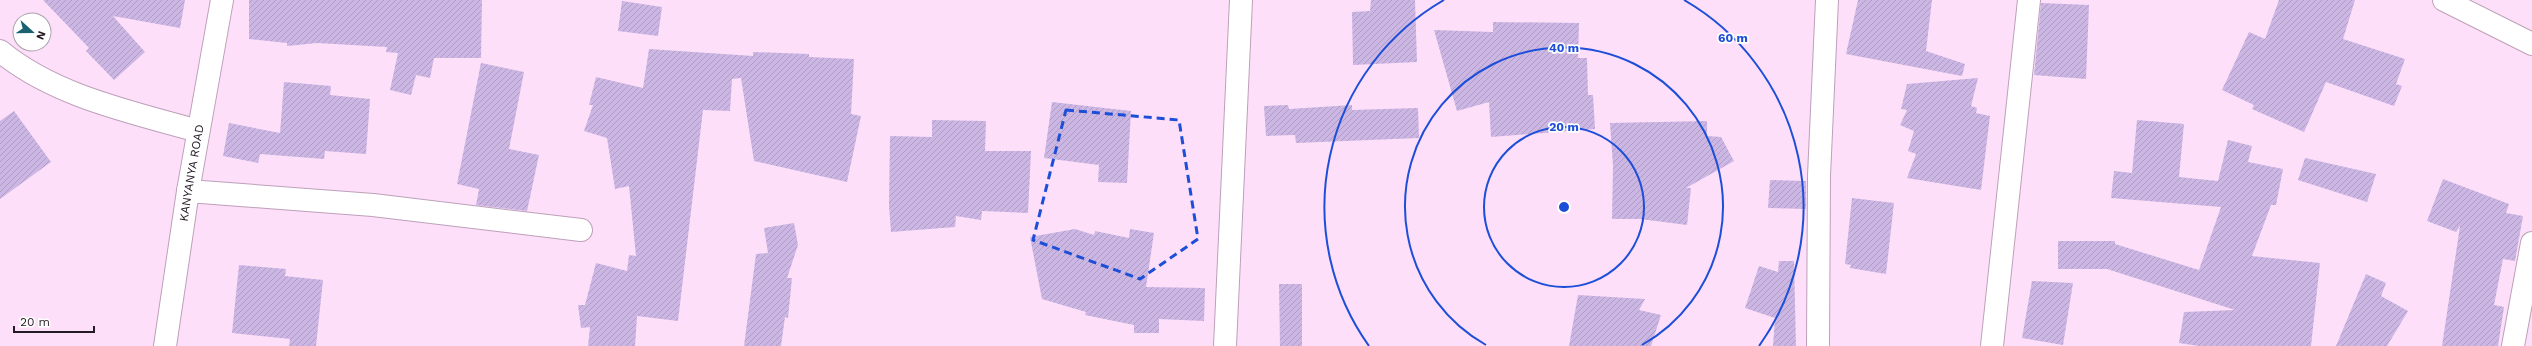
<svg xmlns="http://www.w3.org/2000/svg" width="2532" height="346" viewBox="0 0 2532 346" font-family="'Work Sans',sans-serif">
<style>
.building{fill:url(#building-hatch)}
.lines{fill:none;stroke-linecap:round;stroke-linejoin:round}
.minor-casing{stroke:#bda0ba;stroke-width:24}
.minor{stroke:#fff;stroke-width:22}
.marked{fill:none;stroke:#1d4ed8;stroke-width:3;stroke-dasharray:8 5;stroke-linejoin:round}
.ring{fill:none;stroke:#1d4ed8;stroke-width:2}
.labels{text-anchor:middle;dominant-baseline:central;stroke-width:3.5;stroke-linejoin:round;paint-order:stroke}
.street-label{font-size:12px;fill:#241a23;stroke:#fff}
.centre{fill:#1d4ed8;stroke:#fff;stroke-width:2}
.ring-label{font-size:12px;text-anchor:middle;font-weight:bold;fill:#1d4ed8;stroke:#fff;stroke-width:3.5;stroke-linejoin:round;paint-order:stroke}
</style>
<defs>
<pattern id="building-hatch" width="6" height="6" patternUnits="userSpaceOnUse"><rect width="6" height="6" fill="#ccb6e4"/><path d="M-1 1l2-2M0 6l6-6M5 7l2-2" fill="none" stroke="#af9cc3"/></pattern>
</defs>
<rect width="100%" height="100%" fill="#fddffa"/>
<g class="building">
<polygon points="43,0 185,0 180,28 113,16 145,52 114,80 86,51 89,48"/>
<polygon points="249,0 482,0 481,58 434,58 430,78 416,75 411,95 390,90 398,53 386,52 387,47 317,43 287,46 287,43 249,39"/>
<polygon points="1371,0 1415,0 1417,62 1353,65 1352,12 1370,11"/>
<polygon points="1858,0 1932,0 1926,51 1965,64 1962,76 1846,54"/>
<polygon points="2279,0 2355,0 2343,39 2405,59 2396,84 2402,86 2394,106 2326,82 2304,132 2252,109 2254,105 2222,90 2249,32 2265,39"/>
<polygon points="622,1 662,7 658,36 618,31"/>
<polygon points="2041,3 2089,5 2086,79 2034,75"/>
<polygon points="1493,22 1579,23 1578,58 1587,58 1588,95 1593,95 1595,129 1491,137 1489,102 1457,111 1434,30 1493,32"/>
<polygon points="649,49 753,56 753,52 809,54 809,57 854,59 851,114 861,116 847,182 754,161 741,78 732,79 730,111 703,110 678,321 637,316 635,346 588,346 590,327 581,328 578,305 585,305 596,263 627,271 629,255 636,256 629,186 615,189 607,138 584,131 593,105 589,105 596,77 643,88"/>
<polygon points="481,63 524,72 509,149 539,155 527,211 476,205 479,189 457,184"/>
<polygon points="1978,78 1971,106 1977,108 1976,113 1990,116 1981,190 1907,178 1916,154 1908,151 1914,131 1900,125 1907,110 1901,109 1907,84"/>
<polygon points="284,82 331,86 330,95 370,99 366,154 325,151 324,159 260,154 258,163 223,156 229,123 280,133"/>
<polygon points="1052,102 1131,111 1127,183 1098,182 1099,165 1044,158"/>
<polygon points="1288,105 1289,109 1352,105 1352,110 1418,108 1419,138 1296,143 1295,135 1266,136 1264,106"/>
<polygon points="14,111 51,162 0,199 0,121"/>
<polygon points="932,120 986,121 985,151 1031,151 1028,213 982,211 981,220 956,216 955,227 891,232 889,206 890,136 932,137"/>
<polygon points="2137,120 2184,124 2179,177 2218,181 2228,140 2252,146 2248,162 2283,169 2276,205 2271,205 2252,256 2320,263 2311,346 2199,346 2179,343 2184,312 2235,310 2107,269 2058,269 2058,241 2115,241 2115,244 2199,270 2221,207 2111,198 2114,171 2132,173"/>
<polygon points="1707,121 1707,136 1721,137 1734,161 1686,188 1691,188 1687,225 1640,219 1612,219 1613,166 1610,123"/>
<polygon points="2305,158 2376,174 2367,202 2298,180"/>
<polygon points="2443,179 2509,204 2506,213 2523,216 2515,261 2503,259 2494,305 2504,307 2498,346 2442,346 2460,226 2456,232 2427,221"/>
<polygon points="1770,180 1806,181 1806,209 1768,208"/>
<polygon points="1852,198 1894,203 1886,274 1850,268 1851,265 1845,264"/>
<polygon points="794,223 798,245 787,278 792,278 788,318 785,317 781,346 744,346 756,254 768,253 764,228"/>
<polygon points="1075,229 1094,235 1095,231 1129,238 1130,229 1154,233 1146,287 1205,288 1204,321 1159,319 1159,333 1134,333 1134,325 1085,315 1086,312 1042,299 1030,237"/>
<polygon points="1779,261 1794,261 1796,346 1773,346 1775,318 1745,308 1759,266 1778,272"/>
<polygon points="239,265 286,269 285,276 323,280 316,346 289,346 290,339 232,333"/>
<polygon points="2366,274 2386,283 2381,296 2408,311 2387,346 2336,346"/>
<polygon points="2032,281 2073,283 2063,345 2022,338"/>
<polygon points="1279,284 1302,284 1302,346 1280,346"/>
<polygon points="1578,295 1645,299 1639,310 1661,315 1651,346 1569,346"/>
</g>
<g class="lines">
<defs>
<g id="minor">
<polyline points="2444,0 2532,44"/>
<path d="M0 51C54 96 131 112 198 131"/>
<polyline points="188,191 373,205 581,230"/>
<path id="s1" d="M165 346 188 191 222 0"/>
<polyline points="1225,346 1241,0"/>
<polyline points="1818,346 1819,176 1827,0"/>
<polyline points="1992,346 2029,0"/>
<polyline points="2513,346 2532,243"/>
</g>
</defs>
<use href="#minor" class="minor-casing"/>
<use href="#minor" class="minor"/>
</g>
<path class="marked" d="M1066 110 1179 120 1198 239 1140 279 1033 240Z"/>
<g class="ring">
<circle cx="1564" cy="207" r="80"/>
<path d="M1486 345A159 159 0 1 1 1642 345"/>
<path d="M1369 346A239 239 0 0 1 1444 0M1684 0A239 239 0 0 1 1759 346"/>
</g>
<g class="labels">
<g class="street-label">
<text stroke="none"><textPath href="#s1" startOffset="175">KANYANYA ROAD</textPath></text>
</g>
</g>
<circle cx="1564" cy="207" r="6" class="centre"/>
<g class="ring-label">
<text x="1733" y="42">60 m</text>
<text x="1564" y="52">40 m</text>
<text x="1564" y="131">20 m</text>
</g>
<g transform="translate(32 32) rotate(111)"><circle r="19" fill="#ffffff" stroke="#a7a3a7"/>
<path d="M0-3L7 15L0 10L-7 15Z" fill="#196071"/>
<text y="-6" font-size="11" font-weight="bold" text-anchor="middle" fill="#241a23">N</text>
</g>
<path d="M14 326v6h80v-6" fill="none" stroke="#241a23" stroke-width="2"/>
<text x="20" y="326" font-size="12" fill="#241a23" stroke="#ffffff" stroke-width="3" paint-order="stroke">20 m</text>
</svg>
